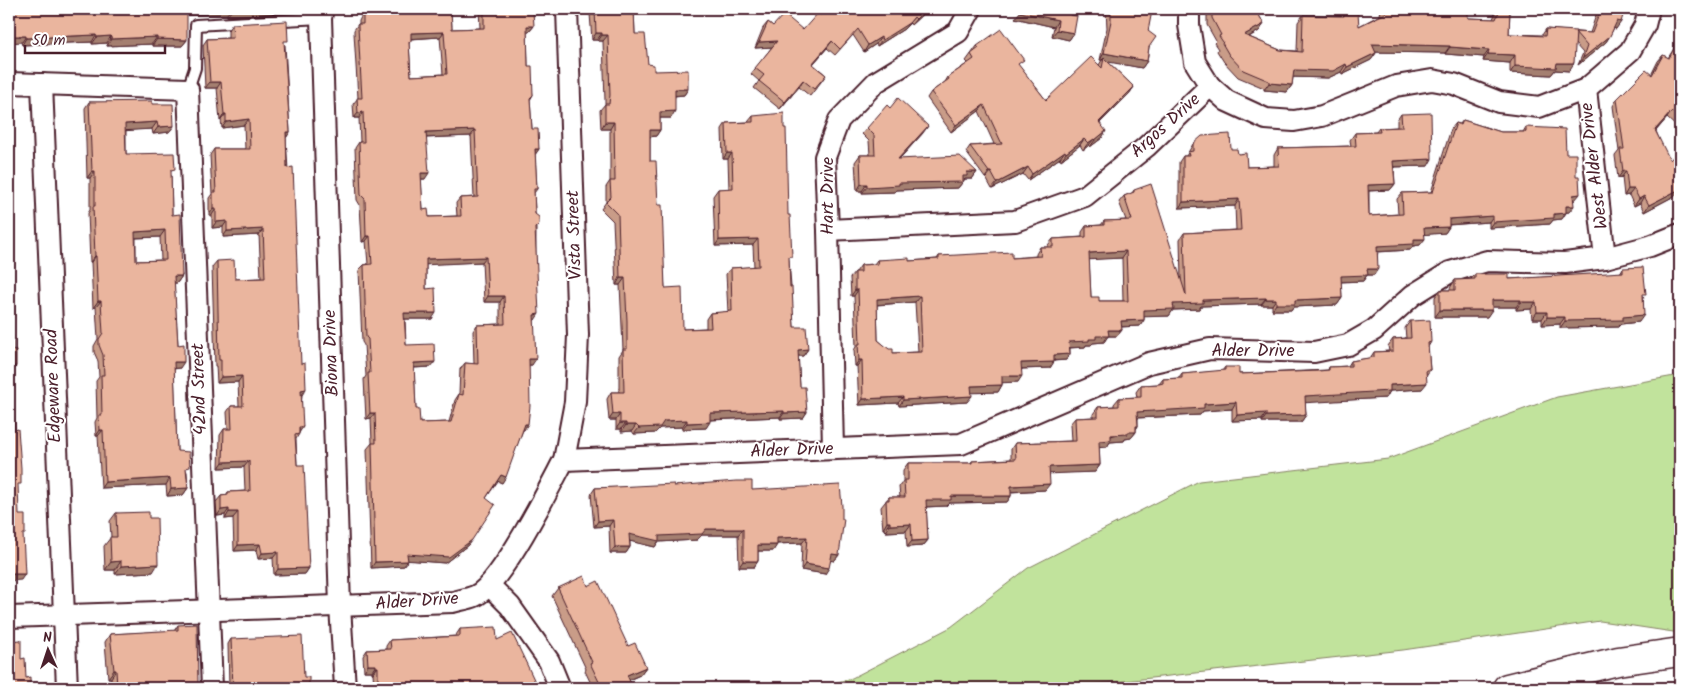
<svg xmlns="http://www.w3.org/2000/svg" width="1689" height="697" viewBox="0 0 1689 697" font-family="Kalam,sans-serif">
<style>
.green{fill:#c1e39c;stroke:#868164}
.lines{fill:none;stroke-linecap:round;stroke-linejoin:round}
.lane-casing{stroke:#4a1f2b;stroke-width:14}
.street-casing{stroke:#4a1f2b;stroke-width:24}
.secondary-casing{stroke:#4a1f2b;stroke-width:31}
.lane{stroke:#fff;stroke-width:10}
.street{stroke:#fff;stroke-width:20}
.secondary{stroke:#fff;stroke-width:28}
.wall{fill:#c99c88;stroke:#4a1f2b;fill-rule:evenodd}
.shaded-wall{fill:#a47f6f;stroke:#4a1f2b}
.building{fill:#eab59e;stroke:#4a1f2b;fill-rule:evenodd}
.labels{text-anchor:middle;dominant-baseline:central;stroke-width:4;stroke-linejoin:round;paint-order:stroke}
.street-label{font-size:18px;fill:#4a1f2b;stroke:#fff}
</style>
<rect width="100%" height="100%" fill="#fff"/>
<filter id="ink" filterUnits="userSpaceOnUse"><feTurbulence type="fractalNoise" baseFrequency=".02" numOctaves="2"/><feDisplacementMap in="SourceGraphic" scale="10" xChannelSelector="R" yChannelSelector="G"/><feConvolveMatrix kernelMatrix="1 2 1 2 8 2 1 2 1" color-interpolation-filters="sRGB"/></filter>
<g filter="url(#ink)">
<polygon class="green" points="1680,375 1680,633 1600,621 1403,650 1097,684 1082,688 817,688 852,678 951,627 1028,568 1199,481 1388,459 1557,397"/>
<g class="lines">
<defs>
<polyline id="lane" points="188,89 195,68 196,25 321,18"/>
<g id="street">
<polyline points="323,9 321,18 340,606 345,688"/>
<polyline points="1189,9 1189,25 1195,62 1210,86"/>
<polyline points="9,83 188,89 212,688"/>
<polyline points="42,84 67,688"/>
<polyline points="828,230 1015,221 1085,196 1146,147 1210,86 1227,101 1266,119 1294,121 1322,116 1396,86 1432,80 1454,84 1499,102 1539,107 1586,89"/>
<polyline points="1605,258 1586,89 1630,51 1645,25 1649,9"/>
<polyline points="833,449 828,230 825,157 839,120 876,82 958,32 971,9"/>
<polyline points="564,460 575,402 578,335 567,9"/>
<polyline points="489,585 510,606 549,661 560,688"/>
<path d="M9 617 453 602C460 600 468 599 475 596 501 585 549 488 564 460L961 444 1149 363 1210 349 1314 352 1348 345 1374 330 1413 295 1450 272 1487 261 1565 263 1605 258 1650 246 1680 234"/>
</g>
<polyline id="secondary" points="1507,688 1618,661 1680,652"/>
</defs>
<use href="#lane" class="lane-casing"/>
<use href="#street" class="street-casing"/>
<use href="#secondary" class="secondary-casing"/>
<use href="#lane" class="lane"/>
<use href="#street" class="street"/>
<use href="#secondary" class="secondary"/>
</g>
<g class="wall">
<polygon points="9,9 187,40 182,46 152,46 152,44 107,46 107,43 92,44 92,42 22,45"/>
<polygon points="188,9 286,9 282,13 227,16 227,14 188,15"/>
<path d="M361 9H451L452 29 480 28 479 9H528V11L534 26 529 32H527L528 66 533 95 530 100 532 129 539 149 535 154 537 189 534 193 536 229 535 320H534L532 365H529L524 430H523L502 483 498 481 486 498 468 545 445 563 408 560 404 566 371 568 367 449 372 443 371 418 366 419 364 379 366 376 364 345 362 342 359 270 364 265 368 264 366 241 362 242 360 205 357 200 355 148 359 142H360L359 118H354L353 104 358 98 354 33V30L358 24H359V21L361 17ZM440 37 443 74 411 76 409 44 411 39ZM471 136 474 197 460 198 456 203 457 216 429 217 423 210 421 179H425L426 138ZM482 262 484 302H500V324L477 325 473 331 474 364 465 363 460 369 459 394 455 400 449 422 420 423 416 409 414 368 431 367 406 345 405 319H432L426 289V264Z"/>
<polygon points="594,9 634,9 635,34 648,64 654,71 688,89 684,95 675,96 671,118 660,118 660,130 656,136 650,137 650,161 658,205 665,288 683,329 706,328 706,319 710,313 728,312 726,274 731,268 754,267 753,245 715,246 713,196 718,189 729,189 728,159 723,159 722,129 726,123 748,122 753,116 789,260 794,327 808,349 803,356 798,356 800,387 807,412 803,418 780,419 780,417 710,420 706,428 682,429 682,427 660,428 655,433 634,434 632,431 621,432 621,429 616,429 616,420 609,420 607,399 611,392 619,392 619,356 623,350 622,327 620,285 616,285 613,221 601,209 606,202 606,187 610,181 610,129 601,129 600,110 605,104 605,101 603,41 598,41 597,40 592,40 590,14"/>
<polygon points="889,9 937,9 930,15 926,11 911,25 910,23 904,29 877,46 876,44 864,52 853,35 835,55 827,48 813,64 826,75 821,82 810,96 799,87 780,109 754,88 759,81 751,74 772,47 755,48 763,28 768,22 773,26 803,30 821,15 888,10"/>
<polygon points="1106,9 1151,9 1148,31 1149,47 1147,61 1142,68 1107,61 1134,87 1129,94 1100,123 1102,138 1090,147 1089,145 1083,150 1080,145 1061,160 1060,158 1028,180 1023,174 992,189 986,178 985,178 966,152 970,146 994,144 979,111 951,132 927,98 931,92 945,82 948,77 968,63 966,61 977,46 1019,66 1046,100 1099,65 1102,60 1100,60 1107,28"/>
<polygon points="1207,9 1257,9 1256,10 1264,24 1259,31 1249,37 1280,50 1297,51 1298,22 1303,15 1343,16 1344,14 1359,26 1380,15 1381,9 1422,9 1468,18 1493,19 1497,9 1510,9 1509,34 1542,35 1546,29 1590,33 1598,9 1625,9 1616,29 1614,28 1606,42 1578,65 1583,53 1575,44 1569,71 1555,70 1551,75 1510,73 1510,63 1483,61 1484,57 1445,54 1445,53 1375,52 1376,53 1371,60 1342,74 1341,72 1328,78 1293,77 1292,85 1287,92 1264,90 1264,88 1238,77 1224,62 1217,51 1218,49 1214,43 1216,41 1207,25"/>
<polygon points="1070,15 1074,33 1069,40 1052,36 1054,27 1015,18"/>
<polygon points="232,24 285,45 290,132 286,138 302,395 299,434 296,439 297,465 309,568 305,574 274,575 273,558 258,559 256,550 234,551 233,518 225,519 225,515 217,516 216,502 221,496 226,495 228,492 245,491 244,467 219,468 220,435 224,429 228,429 227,412 231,406 239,406 238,382 217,383 216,366 215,366 212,267 217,261 235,279 261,278 259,235 223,237 223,227 212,228 212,215 209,215 209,198 212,194 210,155 214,149 245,149 244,125 222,128 221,120 220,121 217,88 205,88 203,45 207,39 228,38 228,30"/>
<polygon points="1680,28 1680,130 1667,118 1656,131 1680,193 1644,212 1640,203 1634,206 1629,195 1624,196 1622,177 1618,178 1615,156 1619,151 1613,106 1617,99 1651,75 1658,61 1663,55 1668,58 1673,50"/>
<path d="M89 102 152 104 174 126 169 132 153 134 152 129 126 130V154L171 175 172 215 182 276 177 283H174L178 345 180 368 174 369 177 451 187 472 188 488 183 495 167 496 166 485 101 488 98 436H96L95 422 97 418 96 381 99 377 98 361 94 352V346L98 339 96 307 93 308 91 262H90L88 213 90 210V178H87L85 108ZM160 237 161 260 136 261V238Z"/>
<path d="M1401 114 1428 166 1394 167 1395 184 1390 190 1369 191V216L1398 214 1397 199 1402 193 1431 192 1451 129 1456 123 1460 124 1463 120 1501 132H1523L1526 127 1566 154 1575 200 1573 201 1569 212H1566L1562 219 1553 220 1550 224 1489 228V222L1449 225V227L1445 233 1425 234 1420 245 1413 246 1410 250 1378 252 1374 275H1367L1363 281 1341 282 1342 298 1337 305 1293 307 1291 310H1272V305H1261V304L1201 306 1199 309 1173 310 1169 316H1144V320L1140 326 1121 327 1122 330 1117 336H1108L1104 342 1093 343 1091 345H1086L1085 347 1070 348V354L1066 360 1054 361 1050 368 1022 369 1018 382H1002V385L998 392H971L967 402 899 406 898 403 859 405 857 366H855L854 350 856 347 854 296H851L850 278 855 272H856L861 265 874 264 877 260 909 261 937 259 939 256 1012 258 1036 256V254L1040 247H1048V245L1053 239 1082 237V232L1086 226 1101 225 1104 221 1126 220 1119 202 1124 196 1132 193 1134 190 1181 280 1180 239 1184 233 1236 230 1235 206 1179 208V162L1183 156H1186L1193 144 1231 149 1238 154 1247 167 1274 166V155L1278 148 1351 146 1350 140 1355 133 1376 132 1379 128 1397 127V120ZM1122 258 1123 301H1099L1091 297 1089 259ZM915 302 918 352 893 353 878 340 877 305Z"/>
<polygon points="867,128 923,133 899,159 977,172 972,179 965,179 958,188 896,190 894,192 862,193 862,191 857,191 855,162 860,155 870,155 869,141 862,134"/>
<polygon points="1623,268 1644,297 1639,322 1621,324 1618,327 1560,328 1560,324 1542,325 1542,319 1532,319 1531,309 1516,310 1516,307 1492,307 1487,317 1435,317 1435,297 1440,290 1450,290 1450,288 1455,280 1471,279 1475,274 1509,279 1620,273"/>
<polygon points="1410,321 1431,342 1428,347 1430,370 1427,374 1422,389 1390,391 1386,398 1305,402 1306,415 1301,422 1262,422 1262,420 1232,421 1232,409 1203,411 1200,415 1138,418 1138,426 1136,429 1136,432 1131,438 1125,439 1124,441 1110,442 1107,447 1099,447 1100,465 1095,472 1050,473 1045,490 1011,492 1011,496 1007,502 949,503 946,506 926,507 928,540 923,546 907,547 906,531 886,532 885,529 883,529 881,507 889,497 900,497 899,487 903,481 903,470 908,463 971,463 972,461 1011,459 1011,449 1015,443 1071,441 1070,424 1075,418 1093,417 1093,414 1098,407 1114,406 1114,404 1119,398 1137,397 1136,392 1141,385 1159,384 1163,379 1179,378 1182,374 1222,371 1225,367 1239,374 1328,370 1329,367 1348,366 1351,361 1370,358 1374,352 1389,351 1388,346 1393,339 1406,338 1405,328"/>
<polygon points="674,486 752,490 839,555 834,561 831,560 825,574 801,570 802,543 777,544 773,551 758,551 758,561 754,567 739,567 738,535 702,535 697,540 658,542 655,547 630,541 630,547 626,553 610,553 609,526 594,527 591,494 595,488"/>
<polygon points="116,513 149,518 153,572 115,574 115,570 105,570 104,546 111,537 110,521"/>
<polygon points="588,586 628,646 646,667 640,675 629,680 633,688 593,688 585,671 586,669 552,596 558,588"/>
<polygon points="178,625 196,688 111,688 111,678 108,678 105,642 110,634 174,631"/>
<polygon points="460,629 497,640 538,688 374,688 373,673 372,673 372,671 364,671 363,656 367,650 386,649 386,646 390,640 456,636 456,635"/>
<polygon points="231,639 304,677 309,688 229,688 228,644"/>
</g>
<g class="shaded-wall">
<polygon points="193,9 231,9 227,14 188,15"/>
<polygon points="233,9 286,9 282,13 227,16"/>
<polygon points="926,9 928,9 911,25 916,19"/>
<polygon points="1020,12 1058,20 1054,27 1015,18"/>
<polygon points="914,17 904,29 877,46 882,40"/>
<polygon points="1617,21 1621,22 1616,29 1612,27"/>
<polygon points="1264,24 1259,31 1239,42 1244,35"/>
<polygon points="527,26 534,26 529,32 522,32"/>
<polygon points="1057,30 1074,33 1069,40 1052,36"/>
<polygon points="444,32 440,37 407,39 411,33"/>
<polygon points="596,33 602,33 597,40 592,40"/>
<polygon points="96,35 92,42 22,45 26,38"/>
<polygon points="602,35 608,35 603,41 598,41"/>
<polygon points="9,36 26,36 22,42 9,43"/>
<polygon points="111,36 107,43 92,44 97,37"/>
<polygon points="1610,36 1606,42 1578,65 1583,58"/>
<polygon points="157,37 152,44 107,46 111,39"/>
<polygon points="881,37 876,44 864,52 868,45"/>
<polygon points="157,39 187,40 182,46 152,46"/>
<polygon points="777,41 773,47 755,48 759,42"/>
<polygon points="832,41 827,48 808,70 812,64"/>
<polygon points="1372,44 1450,46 1445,53 1367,52"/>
<polygon points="1450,47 1489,50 1484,57 1445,54"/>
<polygon points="1104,53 1147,61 1142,68 1103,61 1104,58 1102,60 1100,60"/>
<polygon points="1376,53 1371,60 1342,74 1347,67"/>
<polygon points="1488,54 1515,55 1510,63 1483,61"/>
<polygon points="1557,63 1574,63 1569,71 1555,70 1551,75 1510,73 1515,66"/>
<polygon points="1346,64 1341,72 1328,78 1288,77 1294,70"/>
<polygon points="803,80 799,87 780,109 785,102"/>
<polygon points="210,82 221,82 217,88 205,88"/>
<polygon points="1269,83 1292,85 1287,92 1264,90"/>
<polygon points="1134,87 1129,94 1094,128 1099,122"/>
<polygon points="675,89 688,89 684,95 670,96"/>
<polygon points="984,105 979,111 951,132 956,125"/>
<polygon points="675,111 671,118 655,118 660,112"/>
<polygon points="1672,111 1667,118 1650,137 1655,130"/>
<polygon points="363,112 359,118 354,118 358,113"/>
<polygon points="224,114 226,114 221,120 220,121"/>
<polygon points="249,119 244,125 222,128 226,122"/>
<polygon points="157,122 152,129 121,131 125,124"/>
<polygon points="605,122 614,122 610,129 601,129"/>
<polygon points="174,126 169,132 153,134 158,127"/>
<polygon points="928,126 923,133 893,166 898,159"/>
<polygon points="475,130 471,136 422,138 426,132"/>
<polygon points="650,130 660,130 656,136 645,137"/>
<polygon points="1106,131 1102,138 1090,147 1095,140"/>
<polygon points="286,132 290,132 286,138"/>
<polygon points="1084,139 1080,145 1061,160 1066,153"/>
<polygon points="1094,139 1089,145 1083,150 1088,143"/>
<polygon points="535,149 539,149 535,155"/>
<polygon points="1065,151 1060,158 1028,180 1032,174"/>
<polygon points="727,153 732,153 728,159 723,159"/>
<polygon points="1432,159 1428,166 1389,167 1393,161"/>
<polygon points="1028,167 1023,174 992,189 997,183"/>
<polygon points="92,171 95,171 90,178 87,178"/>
<polygon points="1623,171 1626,171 1622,177 1618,178"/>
<polygon points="967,172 977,172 972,179 965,179 958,188 896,190 894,192 862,193 867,187 899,183"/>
<polygon points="989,172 991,172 986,178 985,178"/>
<polygon points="421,173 429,173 425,179 417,179"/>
<polygon points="861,184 867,184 862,191 857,191"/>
<polygon points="1395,184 1390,190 1364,191 1368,185"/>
<polygon points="1628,189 1634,189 1629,195 1624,196"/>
<polygon points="1680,189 1680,193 1644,212 1649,205"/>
<polygon points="1580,194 1575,200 1569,201 1573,195"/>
<polygon points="1644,196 1640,203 1634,206 1639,199"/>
<polygon points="1239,199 1235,206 1179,208 1183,202"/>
<polygon points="1566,206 1574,206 1569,212 1562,213"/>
<polygon points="213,209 216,209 212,215 209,215"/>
<polygon points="1566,213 1562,219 1553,220 1550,224 1489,228 1493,222 1554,214"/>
<polygon points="1493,216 1489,222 1444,225 1449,219"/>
<polygon points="227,221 223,227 212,228 216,222"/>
<polygon points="1449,227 1445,233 1420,235 1424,228"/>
<polygon points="263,229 259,235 223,237 227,231"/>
<polygon points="165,230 160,237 131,238 135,232"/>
<polygon points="366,236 370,236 366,241 362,242"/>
<polygon points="758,239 753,245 715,246 719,240"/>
<polygon points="1414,239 1425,239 1420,245 1413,246 1410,250 1373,252 1377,246"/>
<polygon points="1126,251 1122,258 1085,260 1089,253"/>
<polygon points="95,256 96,256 91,262 90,262"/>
<polygon points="486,257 482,262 422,265 426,259"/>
<polygon points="1367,269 1378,269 1374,275 1367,275 1363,281 1336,282 1341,276"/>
<polygon points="174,276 182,276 177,283 169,283"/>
<polygon points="620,278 625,278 620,285 616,285"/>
<polygon points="855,290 858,290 854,296 851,296"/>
<polygon points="488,296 504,296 500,302 484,302"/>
<polygon points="920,296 915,302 873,305 877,299"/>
<polygon points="1266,298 1261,304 1201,306 1199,309 1173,310 1169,316 1139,317 1144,310 1173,304 1203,300"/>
<polygon points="1342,298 1337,305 1293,307 1291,310 1272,310 1276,304 1295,300"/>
<polygon points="1266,299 1276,299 1272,305 1261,305"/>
<polygon points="1492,300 1521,300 1516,307 1487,307"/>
<polygon points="98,301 101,301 96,307 93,308"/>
<polygon points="1521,302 1536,302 1531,309 1516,310"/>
<polygon points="1440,310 1492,310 1487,317 1435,317"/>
<polygon points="1537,312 1547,312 1542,319 1532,319"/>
<polygon points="404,313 436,313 432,319 400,319"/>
<polygon points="539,314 535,320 530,320 534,315"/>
<polygon points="1644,315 1639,322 1621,324 1618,327 1560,328 1565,321"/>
<polygon points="1547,317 1565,317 1560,324 1542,325"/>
<polygon points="1144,320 1140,326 1117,327 1121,321"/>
<polygon points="1108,330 1122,330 1117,336 1108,336 1104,342 1093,343 1091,345 1086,345 1085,347 1065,348 1069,342 1089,339"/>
<polygon points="808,349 803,356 794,356 798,350"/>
<polygon points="1070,354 1066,360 1049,361 1054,355"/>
<polygon points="529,359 536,359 532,365 525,365"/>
<polygon points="859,360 862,360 857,366 855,366"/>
<polygon points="174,362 184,362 180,368 169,369"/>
<polygon points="435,362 431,367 410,368 414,363"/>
<polygon points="1054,362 1050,368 1017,369 1021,363"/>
<polygon points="11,366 16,366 12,372 9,372"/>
<polygon points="242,376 238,382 217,383 221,377"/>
<polygon points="1002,376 1022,376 1018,382 998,383"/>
<polygon points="1427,383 1422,389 1390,391 1386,398 1301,403 1305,396 1390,385"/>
<polygon points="1002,385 998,392 967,393 971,386"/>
<polygon points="306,389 302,395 297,396 301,390"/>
<polygon points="972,396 967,402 899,406 903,400"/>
<polygon points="903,397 898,403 859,405 863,399"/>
<polygon points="1236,402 1232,409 1203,411 1200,415 1133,418 1137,412 1204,404"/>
<polygon points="784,411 780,417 706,420 710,413"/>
<polygon points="807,412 803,418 780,419 784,413"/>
<polygon points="370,413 375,413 371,418 366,419"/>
<polygon points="1266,413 1262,420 1232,421 1237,415"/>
<polygon points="613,414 620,414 616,420 609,420"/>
<polygon points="1306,415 1301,422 1262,422 1266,416"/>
<polygon points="687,420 682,427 660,428 655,433 634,434 639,428 664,421"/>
<polygon points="710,422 706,428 682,429 687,423"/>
<polygon points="620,423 626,423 621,429 616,429"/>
<polygon points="525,424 528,424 524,430 521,429"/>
<polygon points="626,425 636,425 632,431 621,432"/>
<polygon points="1136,426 1138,426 1134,432 1136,432 1131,438 1125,439 1124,441 1110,442 1107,447 1095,448 1099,441"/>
<polygon points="299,427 303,427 299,433"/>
<polygon points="100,430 103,430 98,436 96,436"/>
<polygon points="249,461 244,467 219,468 223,462"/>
<polygon points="1100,465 1095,472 1045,474 1049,467"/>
<polygon points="501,475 506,477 502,483 497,481"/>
<polygon points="170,478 166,485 101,488 105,482"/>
<polygon points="1050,484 1045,490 1006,492 1011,486"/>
<polygon points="188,488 183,495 167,496 171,489"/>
<polygon points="951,496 1011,496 1007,502 949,503 946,506 922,507 926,500"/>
<polygon points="229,509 225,515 217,516 221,510"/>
<polygon points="229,512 238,512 233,518 225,519"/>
<polygon points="613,520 609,526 594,527 598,521"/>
<polygon points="887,522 890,522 885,529 883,529"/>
<polygon points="911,524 906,531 886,532 890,525"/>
<polygon points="706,529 743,529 738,535 702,535 697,540 658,542 655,547 625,540 629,534"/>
<polygon points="807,537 802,543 773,544 777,538"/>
<polygon points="472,540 468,545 445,563 403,560 407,554"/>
<polygon points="928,540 923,546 907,547 912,541"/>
<polygon points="260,544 256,550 234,551 238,545"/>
<polygon points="758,545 777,545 773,551 754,551"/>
<polygon points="615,547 630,547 626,553 610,553"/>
<polygon points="278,552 273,558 258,559 262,553"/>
<polygon points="832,554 839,555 834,561 828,560"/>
<polygon points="121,561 115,570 105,570 111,562"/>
<polygon points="408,561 404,566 371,568 375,562"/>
<polygon points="743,561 758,561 754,567 739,567"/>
<polygon points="158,564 153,572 115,574 121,566"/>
<polygon points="805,564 829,568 825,574 801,570"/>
<polygon points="309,568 305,574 274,575 278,569"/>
<polygon points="9,574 25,574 21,580 9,581"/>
<polygon points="368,665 376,665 372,671 364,671"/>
<polygon points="376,667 378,667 373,673 372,673"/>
<polygon points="646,667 640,675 621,683 627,675"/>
<polygon points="114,670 116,670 111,678 108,678"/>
<polygon points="198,686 196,688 176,688 177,687"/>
<polygon points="458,686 456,688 425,688 425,687"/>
</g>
<g class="building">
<polygon points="9,9 187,9 187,40 157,39 157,37 111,39 111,36 97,37 96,35 26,38 26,36 9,36"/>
<path d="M365 9H451L452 29 484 28V9H528V11H533L534 26H527L528 66H532L533 95 530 98 532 129H538L539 149H535L537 189H534L535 214 539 217V224L535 228 539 314 534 315 536 359H529L530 406 528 424H525L506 477 501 475 486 498 495 505 472 540 449 557 407 554 408 561 375 562 372 443H376L375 413H370L368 373H370L368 339 366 337 364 265 372 264 370 236H366L365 199 361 195 359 142H364L363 112 358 113 357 98H362L358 27V24H363V15H365ZM444 32 447 74 411 76 409 42 411 41V33ZM475 130 478 197 460 198 461 216 429 217 428 209 423 210 421 173H429L426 132ZM486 257 488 296H504L505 324 477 325 478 364 465 363 463 395 459 394 451 422 420 423 419 409H416L414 363 435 362 434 344 406 345 404 313H436L435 288 426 289V259Z"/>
<polygon points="595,9 634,9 635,34 645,34 648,64 654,65 654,71 688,70 688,89 675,89 675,111 660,112 660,130 650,130 650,161 656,161 658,205 662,205 665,288 682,287 683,329 711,328 710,313 732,311 731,268 759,266 758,239 719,240 718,189 733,188 732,153 727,153 726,123 753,122 753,116 784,113 784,128 786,128 788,215 790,215 792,256 789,257 790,287 792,287 794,327 806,327 808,349 798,350 800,387 805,387 807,412 784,413 784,411 710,413 710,422 687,423 687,420 664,421 660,427 639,428 636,425 626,425 626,423 620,423 620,414 613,414 611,392 624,392 623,349 627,349 627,321 625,278 620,278 618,214 606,202 611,197 610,181 615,181 614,122 605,122 605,104 609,104 610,95 608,35 602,35 602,33 596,33"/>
<polygon points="826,9 887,9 888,10 889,9 926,9 916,19 914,17 909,23 882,40 881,37 868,45 858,29 840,49 832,41 812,64 826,75 814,89 803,80 785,102 759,81 764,75 755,68 777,41 759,42 768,22 773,26 784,14 803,30 818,13 821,15"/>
<polygon points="1023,9 1072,9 1070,15 1077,16 1074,33 1057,30 1058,20 1020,12"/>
<polygon points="1111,9 1151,9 1151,16 1148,31 1156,37 1149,47 1147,61 1104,53 1111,21"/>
<polygon points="1212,9 1257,9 1256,10 1264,24 1244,35 1280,50 1302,52 1303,15 1344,16 1344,14 1358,14 1359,26 1386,13 1386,9 1422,9 1468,11 1468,18 1496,19 1500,9 1510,9 1509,34 1545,36 1546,29 1576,31 1574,63 1557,63 1556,68 1515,66 1515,55 1488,54 1489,50 1450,47 1450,46 1372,44 1376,53 1347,67 1346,64 1333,71 1294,70 1292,85 1269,83 1269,81 1243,70 1229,55 1222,43 1223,42 1219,36 1221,35 1212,18"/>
<polygon points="1601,9 1625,9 1621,22 1617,21 1610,36 1583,58 1587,46 1575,32 1592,33"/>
<polygon points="287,21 288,41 284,41 290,132 286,132 287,168 293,167 301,364 305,363 306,389 301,390 303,427 299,427 299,434 295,435 297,465 304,465 309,568 278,569 278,552 262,553 260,544 238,545 238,512 229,512 229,509 221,510 221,496 228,495 228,492 250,491 249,461 223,462 224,429 232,429 231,406 243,406 242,376 221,377 221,360 219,360 217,261 234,260 235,279 265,278 263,229 227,231 227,221 216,222 216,209 213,209 213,192 216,192 214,149 250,149 249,119 226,122 226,114 224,114 221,82 210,82 207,39 233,38 232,24"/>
<polygon points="1001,29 1024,60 1018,64 1046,100 1091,57 1102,68 1104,58 1134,87 1099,122 1106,131 1095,140 1094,139 1088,143 1084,139 1066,153 1065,151 1032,174 1028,167 997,183 991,172 989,172 970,146 1002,144 984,105 956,125 931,92 949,79 948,77 974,59 971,54 979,48 977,46"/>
<polygon points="1680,35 1680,119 1672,111 1655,130 1670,160 1680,149 1680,189 1649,205 1644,196 1639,199 1634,189 1628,189 1626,171 1623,171 1620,149 1624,149 1617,99 1646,70 1652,75 1663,55 1669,58 1677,43"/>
<polygon points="898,98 928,126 898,159 960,156 977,172 967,172 967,176 963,176 963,182 899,183 899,185 867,187 867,184 861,184 860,155 875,155 874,135 867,128 887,105 890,108"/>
<path d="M152 101V104H173L174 126 158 127 157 122 125 124 126 154 174 153 175 169 171 170 172 215 180 214 182 276H174L178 345 184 344V362H174L177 451 189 452 190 467 186 468 188 488 171 489 170 478 105 482 103 430H100L99 415H102L101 375H104L103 355 99 345V339L103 333 101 301H98L96 256H95L93 206H95V171H92L89 102ZM165 230 166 260 136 261 135 232Z"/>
<path d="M1431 113 1432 159 1393 161 1395 184 1368 185 1369 216 1403 214 1402 193 1433 192 1456 123 1461 125 1463 120 1501 132H1526V127L1565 129 1566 154H1576V176H1579L1580 194 1573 195 1574 206H1566V213L1554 214V218L1493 222V216L1449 219V227L1424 228 1425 239H1414V244L1377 246 1378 269H1367L1368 275 1341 276 1342 298 1295 300V304H1276V299H1266V298L1203 300V303L1173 304 1174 309 1144 310V320L1121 321 1122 330H1108L1109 336H1096V339H1089V341L1069 342 1070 354 1054 355V362L1021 363 1022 376H1002V385L971 386 972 396 903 400V397L863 399 862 360H859L858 344H860L858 290H855V272H861V265L878 264 877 260 909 258V261L939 259V256L1012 252V258L1041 256 1040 247H1053V239L1086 237V226L1104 225V221L1132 220 1124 196 1134 192V190L1151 184 1186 295 1184 233 1241 230 1239 199 1183 202V156H1189L1188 152 1193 151V144L1202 136 1230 134 1231 149H1237L1238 154 1246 153 1247 167 1279 166 1278 148 1356 146 1355 133 1380 132 1379 128 1402 127 1401 114ZM1126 251 1128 301H1099V297H1091L1089 253ZM920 296 922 352 893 353V349H889L878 340 877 299Z"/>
<polygon points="9,179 12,258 9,258"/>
<polygon points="1643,267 1646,294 1643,294 1644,315 1623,317 1623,320 1565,321 1565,317 1547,317 1547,312 1537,312 1536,302 1521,302 1521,300 1492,300 1492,310 1440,310 1440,290 1455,290 1455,280 1475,279 1475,274 1509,274 1509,279 1623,272 1623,268"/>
<polygon points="13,286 14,313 9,318 9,287"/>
<polygon points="1430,320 1431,342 1428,343 1430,370 1426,370 1427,383 1390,385 1390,391 1305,396 1306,415 1266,416 1266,413 1237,415 1236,402 1204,404 1204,408 1137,412 1138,426 1136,426 1136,432 1128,432 1128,434 1111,435 1111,440 1099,441 1100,465 1049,467 1050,484 1011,486 1011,496 951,496 951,500 926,500 928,540 912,541 911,524 890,525 890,522 887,522 886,500 889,500 889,497 905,497 904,480 908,480 908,463 972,463 972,461 1016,459 1015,443 1076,441 1075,418 1098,417 1098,407 1119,406 1119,398 1141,397 1141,385 1159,384 1163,383 1163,379 1182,378 1182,374 1225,370 1225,367 1239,367 1239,374 1318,371 1329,370 1329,367 1351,366 1351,361 1374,357 1374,352 1393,351 1393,339 1411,338 1410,321"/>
<polygon points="9,329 13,336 13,351 16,350 16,366 11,366 15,430 18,429 21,468 21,484 18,484 19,515 25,515 25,534 23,534 25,574 9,574"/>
<polygon points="736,481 752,481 752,490 840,485 842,506 842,519 844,519 839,555 832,554 829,568 805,564 807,537 777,538 777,545 758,545 758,561 743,561 743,529 706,529 702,534 659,536 659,541 629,534 630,547 615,547 613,520 598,521 595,488 674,484 674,486"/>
<polygon points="149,512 149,518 157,518 158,564 121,566 121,561 111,562 110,537 117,537 116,513"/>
<polygon points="584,576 588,586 598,581 628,646 635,643 646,667 627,675 633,688 602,688 590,663 592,662 558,588"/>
<polygon points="197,624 198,686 177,687 178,688 117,688 116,670 114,670 110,634 178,630 178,625"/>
<polygon points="496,627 497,640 512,633 538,688 459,688 458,686 425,687 426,688 378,688 378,667 376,667 376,665 368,665 367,650 391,649 390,640 460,636 460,629"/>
<polygon points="302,636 304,677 309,677 309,688 233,688 231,639"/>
<polygon points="21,640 21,659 25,658 26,678 30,677 30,688 9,688 9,641"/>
</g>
</g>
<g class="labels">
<g class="street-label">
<text transform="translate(1166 126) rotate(-42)">Argos Drive</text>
<text transform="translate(1595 166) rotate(-97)">West Alder Drive</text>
<text transform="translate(828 196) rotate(-90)">Hart Drive</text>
<text transform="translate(575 235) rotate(-92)">Vista Street</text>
<text x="1253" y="351">Alder Drive</text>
<text transform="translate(332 353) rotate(-92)">Biona Drive</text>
<text transform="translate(54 386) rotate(-92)">Edgeware Road</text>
<text transform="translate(200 389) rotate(-92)">42nd Street</text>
<text transform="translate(792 451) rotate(-2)">Alder Drive</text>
<text transform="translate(417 602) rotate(-4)">Alder Drive</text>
</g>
</g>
<rect width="1689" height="697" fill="none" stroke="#fff" stroke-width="30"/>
<rect x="15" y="15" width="1659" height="667" fill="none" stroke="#4a1f2b" stroke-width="2" filter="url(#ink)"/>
<g transform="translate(48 650) rotate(357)" stroke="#ffffff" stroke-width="4" paint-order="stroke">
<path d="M0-4L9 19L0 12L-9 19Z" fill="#4a1f2b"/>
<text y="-8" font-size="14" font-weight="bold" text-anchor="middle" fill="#4a1f2b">N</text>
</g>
<path d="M25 45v8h140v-8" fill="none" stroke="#4a1f2b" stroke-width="2.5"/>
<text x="32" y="45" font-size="15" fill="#4a1f2b" stroke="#ffffff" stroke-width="4" paint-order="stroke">50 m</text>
</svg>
